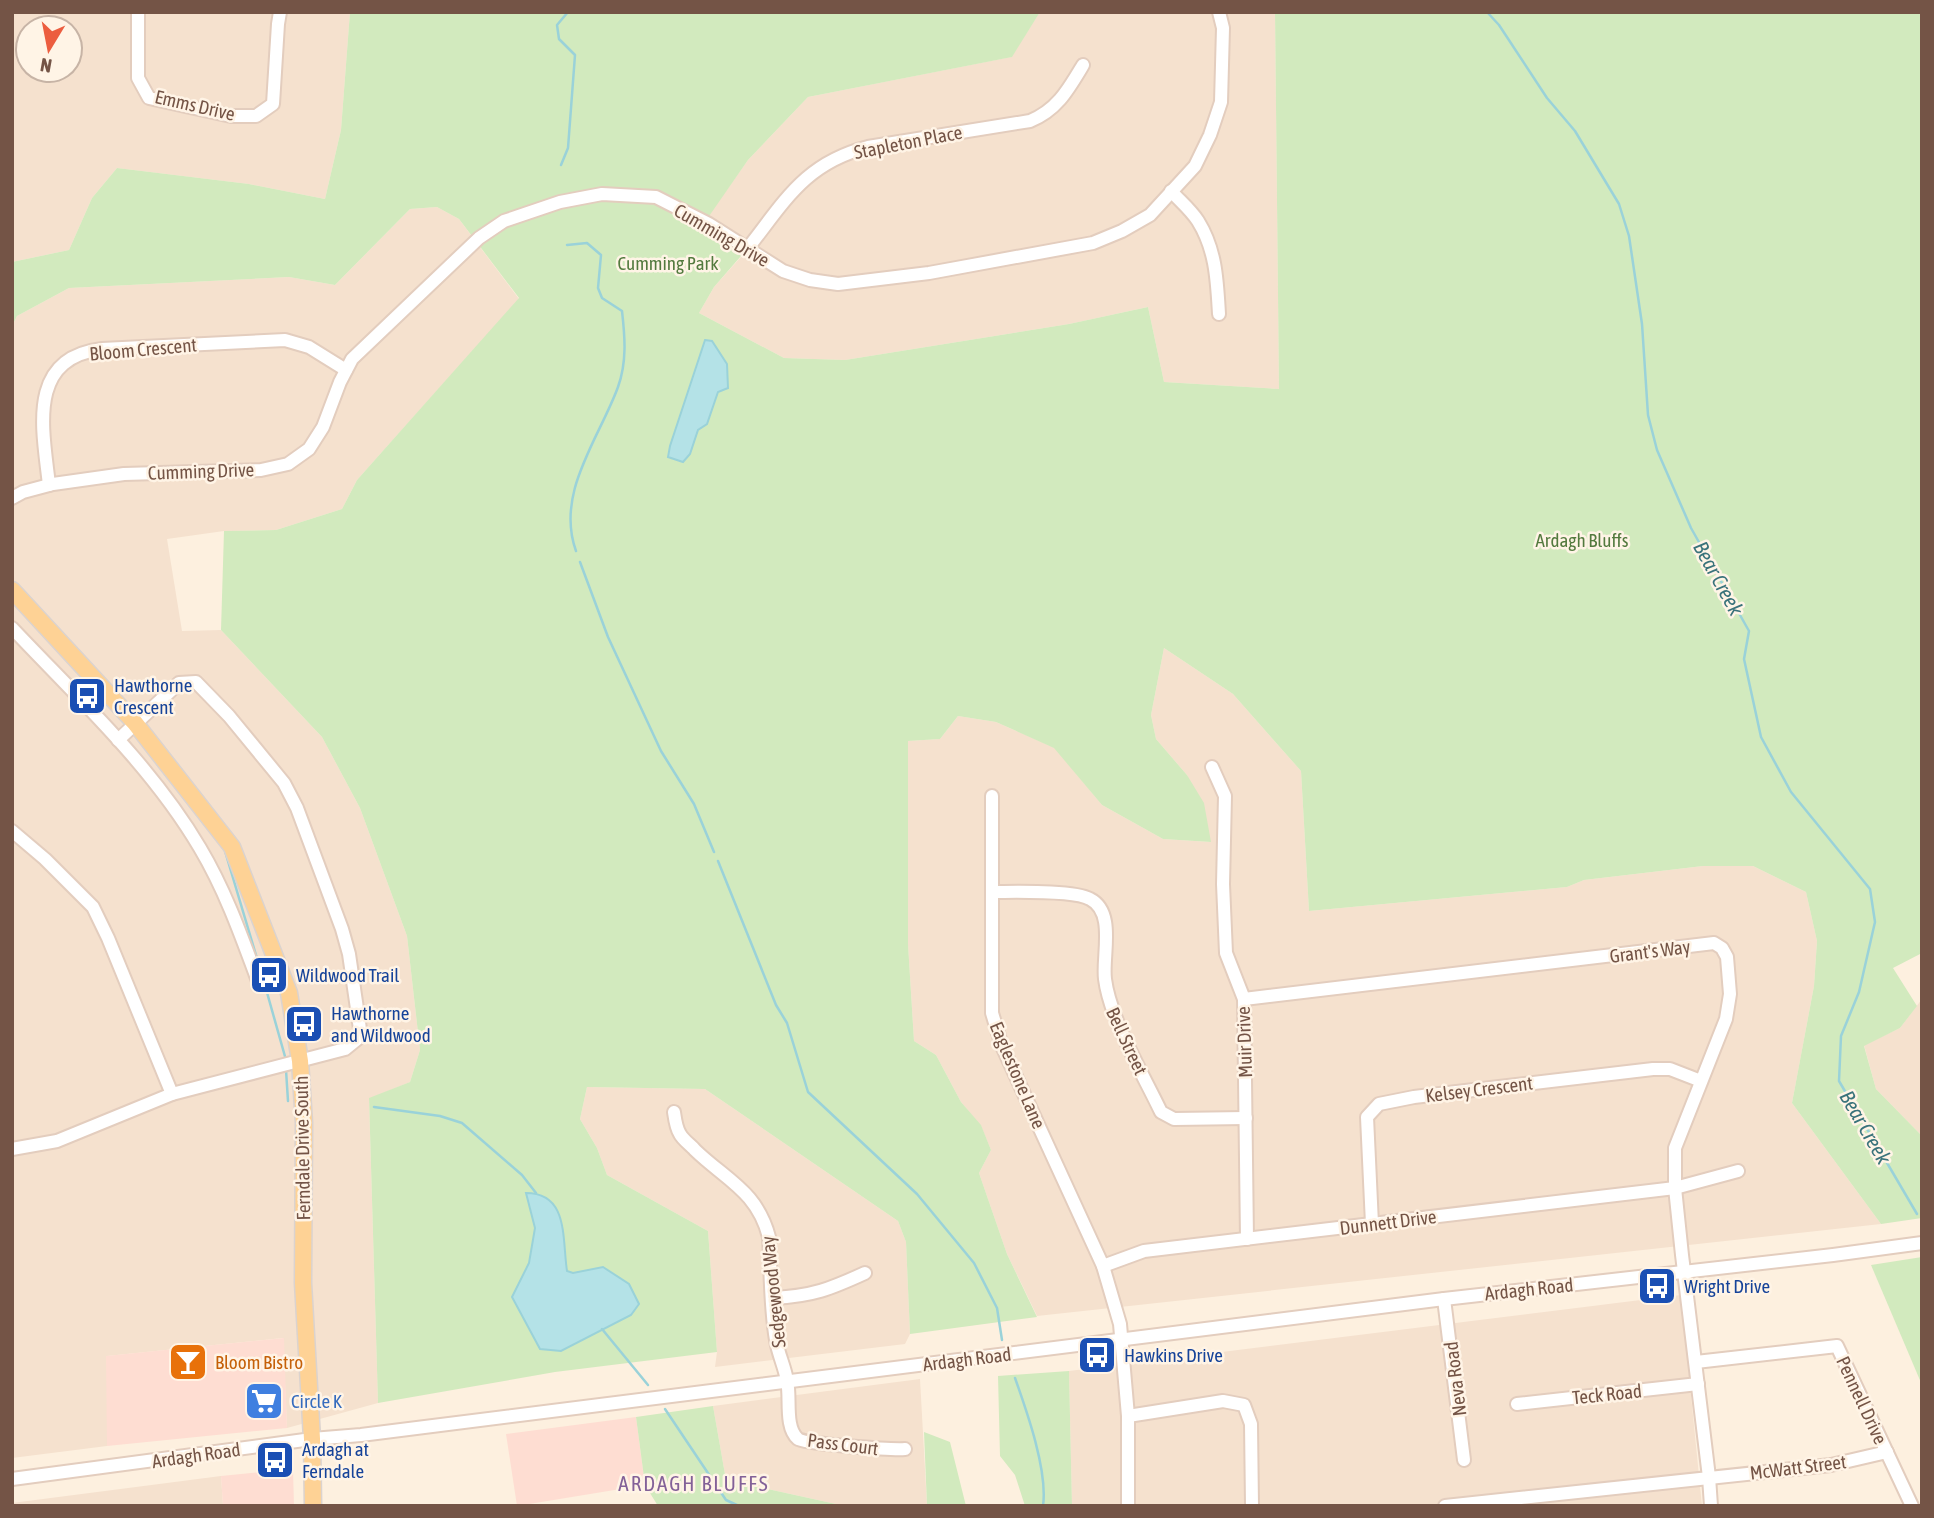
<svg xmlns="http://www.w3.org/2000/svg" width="1934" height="1518" viewBox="0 0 1934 1518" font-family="'Asap Condensed',sans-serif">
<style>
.residential{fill:#f5e1ce;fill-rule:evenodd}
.commercial{fill:#feddd2}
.green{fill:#d2eabe}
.water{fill:#b4e2e7;stroke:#9ad2d9;stroke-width:2}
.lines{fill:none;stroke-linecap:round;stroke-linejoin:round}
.stream{stroke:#9ad2d9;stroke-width:2.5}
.minor-casing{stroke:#e3cdbe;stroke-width:16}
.major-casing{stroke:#dbd3cf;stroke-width:19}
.minor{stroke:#fff;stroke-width:12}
.major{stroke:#fed295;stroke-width:16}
.labels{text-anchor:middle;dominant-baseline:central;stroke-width:5;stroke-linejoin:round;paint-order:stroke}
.street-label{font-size:19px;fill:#745446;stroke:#fff4e6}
.park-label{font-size:19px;fill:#537a3e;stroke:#fff4e6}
.transit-label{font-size:19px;fill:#164399;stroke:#fff4e6;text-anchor:start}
.food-label{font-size:19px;fill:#c56008;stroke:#fff4e6;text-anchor:start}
.shop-label{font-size:19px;fill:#366cbe;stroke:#fff4e6;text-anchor:start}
.water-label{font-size:21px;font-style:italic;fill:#3a737b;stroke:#fff4e6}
.neighbourhood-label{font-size:21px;letter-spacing:2px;fill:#836198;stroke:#fff4e6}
</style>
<rect width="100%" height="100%" fill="#fdf0df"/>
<g class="residential">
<path d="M12 12H350L341 130 325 199 249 184 117 168 92 198 69 250 12 262ZM28 28H70V70H28Z"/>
<polygon points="1040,12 1275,12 1279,389 1164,382 1148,307 1069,324 845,360 784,358 699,313 714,287 748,249 704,222 748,160 808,97 1011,57"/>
<polygon points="437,207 459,219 519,299 357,480 342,509 276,530 224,531 167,539 182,631 221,630 322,737 360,808 407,936 420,1050 410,1082 369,1099 378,1403 287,1428 283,1338 107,1356 107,1446 12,1458 12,326 17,316 69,288 289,277 335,285 410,209"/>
<polygon points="1164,648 1233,694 1301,771 1309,911 1567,887 1584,880 1703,866 1753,866 1806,892 1817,941 1814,986 1792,1103 1881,1224 1037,1316 1007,1254 979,1173 991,1150 981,1126 961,1102 936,1055 914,1041 908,944 908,741 940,739 958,716 996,722 1055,748 1102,805 1163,839 1210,842 1187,775 1156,739 1151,715"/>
<polygon points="1922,999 1922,1136 1876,1089 1864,1045 1900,1028"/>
<polygon points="587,1087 705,1089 898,1221 906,1242 910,1334 905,1344 715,1367 717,1352 708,1231 607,1175 597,1148 580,1119"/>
<polygon points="1681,1295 1702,1506 1072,1506 1069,1371"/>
<polygon points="920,1379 927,1506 845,1506 726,1480 713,1406"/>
<polygon points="221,1476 223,1506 12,1506 12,1503"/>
</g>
<g class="commercial">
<polygon points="284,1338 287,1428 107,1446 106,1356"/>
<polygon points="636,1417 645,1485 517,1506 506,1434"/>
<polygon points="293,1469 294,1506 223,1506 221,1476"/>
</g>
<g class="green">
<polygon points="350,12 1040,12 1012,57 808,97 748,160 705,222 748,248 714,287 699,313 784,358 845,360 1069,324 1148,307 1164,382 1279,389 1275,12 1922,12 1922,953 1893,968 1917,1006 1900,1028 1864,1046 1876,1089 1922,1136 1922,1218 1881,1224 1792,1103 1814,986 1817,941 1806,892 1753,866 1703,866 1584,880 1567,887 1309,911 1301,771 1233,694 1164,648 1151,715 1156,739 1187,775 1204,803 1211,842 1163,839 1102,805 1054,748 996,722 958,716 940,739 908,741 908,944 914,1041 936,1055 961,1102 981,1125 991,1150 979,1173 1007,1254 1037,1317 910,1334 906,1242 898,1221 705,1089 587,1087 580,1119 597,1148 607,1175 708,1231 717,1352 555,1372 378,1403 369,1098 410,1082 420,1050 407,936 360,808 322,737 221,630 224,531 276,530 342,509 357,480 519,298 459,219 437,207 410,209 335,285 289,277 69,288 17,316 12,326 12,262 69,250 92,198 117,168 249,184 325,199 341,130"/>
<polygon points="1922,1257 1922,1385 1871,1265"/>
<polygon points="1069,1371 1072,1506 1025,1506 1015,1475 1000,1456 998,1376"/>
<polygon points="713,1406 726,1480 845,1506 658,1506 645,1485 636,1417"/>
<polygon points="924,1432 950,1442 966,1506 927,1506"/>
</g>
<g class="water">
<polygon points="705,340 712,341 727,364 728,388 718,392 707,424 698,430 690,454 683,462 668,457 670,446"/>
<path d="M526 1193C569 1193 562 1239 567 1271L573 1273 603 1267 629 1284 639 1304 631 1315 561 1351 540 1349 512 1297 529 1263 535 1228Z"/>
</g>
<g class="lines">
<g class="stream">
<polyline points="1487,12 1499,25 1547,98 1575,131 1619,204 1629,236 1642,324 1648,415 1657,450 1691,528 1749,631 1744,659 1761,737 1791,792 1870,889 1875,922 1859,992 1841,1036 1839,1081 1917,1214"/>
<polyline points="561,165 568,148 575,55 559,39 557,25 568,12"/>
<path d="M567 245 587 243 601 255 598 288 602 298 622 311C625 337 627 362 618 387 599 439 555 493 576 551"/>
<polyline points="580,562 608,637 661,751 694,804 714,852"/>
<polyline points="225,851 261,972"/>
<polyline points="718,861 776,1005 787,1023 808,1092 917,1194 974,1263 997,1308 1002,1340"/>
<polyline points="266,989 286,1060"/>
<polyline points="286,1070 288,1101"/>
<polyline points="374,1107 440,1116 462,1123 522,1175 536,1193"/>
<polyline points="602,1329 648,1385"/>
<path d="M1015 1378C1027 1412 1048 1471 1043 1506"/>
<polyline points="665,1409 726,1500 739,1506"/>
</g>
<defs>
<g id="minor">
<polyline points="138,12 138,78 149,98 231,116 256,116 273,104 278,24 280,12"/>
<path d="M1171 191C1180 201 1191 210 1198 221 1216 250 1217 280 1219 314"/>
<path d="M748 248C785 201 805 163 868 147L1030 121C1057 110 1068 90 1083 65"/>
<path d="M49 485C43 430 26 358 102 349L285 340 309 347 346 370"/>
<polyline points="12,498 23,492 53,484 124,474 261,470 288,464 309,449 323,427 340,382 352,359 479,238 504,221 560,202 602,194 656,197 709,224 783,271 810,280 838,284 929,273 1093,243 1122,231 1150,215 1195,166 1210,135 1221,102 1223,28 1219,12"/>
<path d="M12 628C78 698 151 765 200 848 225 890 241 935 258 981L268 986H287"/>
<polyline points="1212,767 1225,796 1223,884 1226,953 1244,999 1247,1239"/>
<polyline points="992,796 992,1013 1002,1046 1103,1266 1120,1324 1128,1416 1128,1506"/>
<polyline points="12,831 45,859 93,907 108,938 172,1094"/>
<path d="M994 892C1014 892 1074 890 1090 899 1116 912 1102 956 1105 979 1110 1019 1143 1074 1161 1112L1174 1119 1246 1118"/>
<polyline points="1244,999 1714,943 1722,948 1727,957 1730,994 1726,1019 1675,1148 1675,1188 1682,1255 1709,1477 1711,1506"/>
<path d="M674 1112C675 1119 676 1128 680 1134 683 1140 691 1145 695 1150 726 1180 757 1191 769 1237 771 1271 770 1306 776 1340 778 1354 785 1367 787 1381 791 1397 784 1427 798 1439 804 1444 893 1450 905 1449"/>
<polyline points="12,1149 57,1141 172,1094 345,1049 361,1036 349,954 342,929 297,808 284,783 229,716 196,682 179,683 118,740"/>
<polyline points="1372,1224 1367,1117 1379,1104 1414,1097 1653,1069 1670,1069 1701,1081"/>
<polyline points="1103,1266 1144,1251 1675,1188 1738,1171"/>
<path d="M773 1298C813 1296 830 1289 865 1273"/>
<polyline points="1444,1299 1464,1460"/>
<polyline points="1696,1362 1837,1346 1912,1506"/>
<polyline points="1517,1404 1698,1384"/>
<polyline points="1128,1416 1223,1401 1244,1405 1251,1424 1252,1506"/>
<polyline points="12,1479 312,1439 361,1435 1444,1299 1833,1255 1922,1243"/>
<polyline points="1445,1506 1831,1465 1887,1452"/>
</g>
<polyline id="major" points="12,590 135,723 232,847 289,993 300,1061 304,1123 303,1283 312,1439 313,1506"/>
</defs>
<use href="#minor" class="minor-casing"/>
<use href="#major" class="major-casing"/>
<use href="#minor" class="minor"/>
<use href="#major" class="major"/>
</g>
<defs>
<symbol id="bus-square" viewBox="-11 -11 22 22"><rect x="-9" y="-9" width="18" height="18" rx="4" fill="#1a4fb4" stroke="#fff4e6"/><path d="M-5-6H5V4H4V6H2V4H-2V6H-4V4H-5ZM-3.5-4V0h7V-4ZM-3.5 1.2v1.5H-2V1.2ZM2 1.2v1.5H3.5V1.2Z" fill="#fff"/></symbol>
<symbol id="bar-square" viewBox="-11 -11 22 22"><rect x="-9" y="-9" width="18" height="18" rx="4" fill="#e8710a" stroke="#fff4e6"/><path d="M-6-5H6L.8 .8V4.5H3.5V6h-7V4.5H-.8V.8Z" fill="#fff"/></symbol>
<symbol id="supermarket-square" viewBox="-11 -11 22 22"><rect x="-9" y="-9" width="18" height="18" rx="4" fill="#3f7fe0" stroke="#fff4e6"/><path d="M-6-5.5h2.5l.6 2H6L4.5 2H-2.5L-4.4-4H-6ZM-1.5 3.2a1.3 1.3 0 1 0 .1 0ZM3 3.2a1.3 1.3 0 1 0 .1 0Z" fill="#fff"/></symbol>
</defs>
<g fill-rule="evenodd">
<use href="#bus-square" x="65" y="674" width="44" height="44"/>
<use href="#bus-square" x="247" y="953" width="44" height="44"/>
<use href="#bus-square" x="282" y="1002" width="44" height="44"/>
<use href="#bus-square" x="1635" y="1264" width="44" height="44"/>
<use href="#bus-square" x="1075" y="1333" width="44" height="44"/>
<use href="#bar-square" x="166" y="1340" width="44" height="44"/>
<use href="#supermarket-square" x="242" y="1379" width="44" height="44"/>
<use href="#bus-square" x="253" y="1438" width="44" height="44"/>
</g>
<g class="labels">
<g class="street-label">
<text transform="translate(195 105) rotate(13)">Emms Drive</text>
<text transform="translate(908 142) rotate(-11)">Stapleton Place</text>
<text transform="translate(722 235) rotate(30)">Cumming Drive</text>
<text transform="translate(143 349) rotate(-5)">Bloom Crescent</text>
<text transform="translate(201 471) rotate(-2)">Cumming Drive</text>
<text transform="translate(1650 951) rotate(-7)">Grant's Way</text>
<text transform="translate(1127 1041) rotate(65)">Bell Street</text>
<text transform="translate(1244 1042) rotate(-92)">Muir Drive</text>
<text transform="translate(1018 1075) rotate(67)">Eaglestone Lane</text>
<text transform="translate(1479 1089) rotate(-7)">Kelsey Crescent</text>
<text transform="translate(302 1148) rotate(-91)">Ferndale Drive South</text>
<text transform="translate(1388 1222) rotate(-7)">Dunnett Drive</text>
<text transform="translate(1529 1289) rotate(-6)">Ardagh Road</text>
<text transform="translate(773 1292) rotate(-96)">Sedgewood Way</text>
<text transform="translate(967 1359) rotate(-7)">Ardagh Road</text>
<text transform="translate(1455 1379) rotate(-97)">Neva Road</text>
<text transform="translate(1607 1394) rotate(-6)">Teck Road</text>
<text transform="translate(1862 1400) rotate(65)">Pennell Drive</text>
<text transform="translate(843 1444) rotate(7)">Pass Court</text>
<text transform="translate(196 1455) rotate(-8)">Ardagh Road</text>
<text transform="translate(1798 1467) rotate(-7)">McWatt Street</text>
</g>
<g class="park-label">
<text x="668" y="263">Cumming Park</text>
<text x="1582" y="540">Ardagh Bluffs</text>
</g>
<g class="transit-label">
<text x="114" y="685">Hawthorne<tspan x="114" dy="22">Crescent</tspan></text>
<text x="296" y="975">Wildwood Trail</text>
<text x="331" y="1013">Hawthorne<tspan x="331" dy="22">and Wildwood</tspan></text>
<text x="1684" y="1286">Wright Drive</text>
<text x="1124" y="1355">Hawkins Drive</text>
<text x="302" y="1449">Ardagh at<tspan x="302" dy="22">Ferndale</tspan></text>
</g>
<g class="food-label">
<text x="215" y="1362">Bloom Bistro</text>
</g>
<g class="shop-label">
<text x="291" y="1401">Circle K</text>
</g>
<g class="water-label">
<text transform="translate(1719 578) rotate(61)">Bear Creek</text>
<text transform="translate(1866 1127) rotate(60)">Bear Creek</text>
</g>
<g class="neighbourhood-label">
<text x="694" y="1483">ARDAGH BLUFFS</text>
</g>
</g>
<rect width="1934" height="1518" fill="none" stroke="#745446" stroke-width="28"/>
<g transform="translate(49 49) rotate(190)"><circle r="33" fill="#fff4e6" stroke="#c7b4a6" stroke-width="2"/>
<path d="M0-5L12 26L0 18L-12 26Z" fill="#ec5d3f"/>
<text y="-10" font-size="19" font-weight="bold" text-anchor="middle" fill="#745446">N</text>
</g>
</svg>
